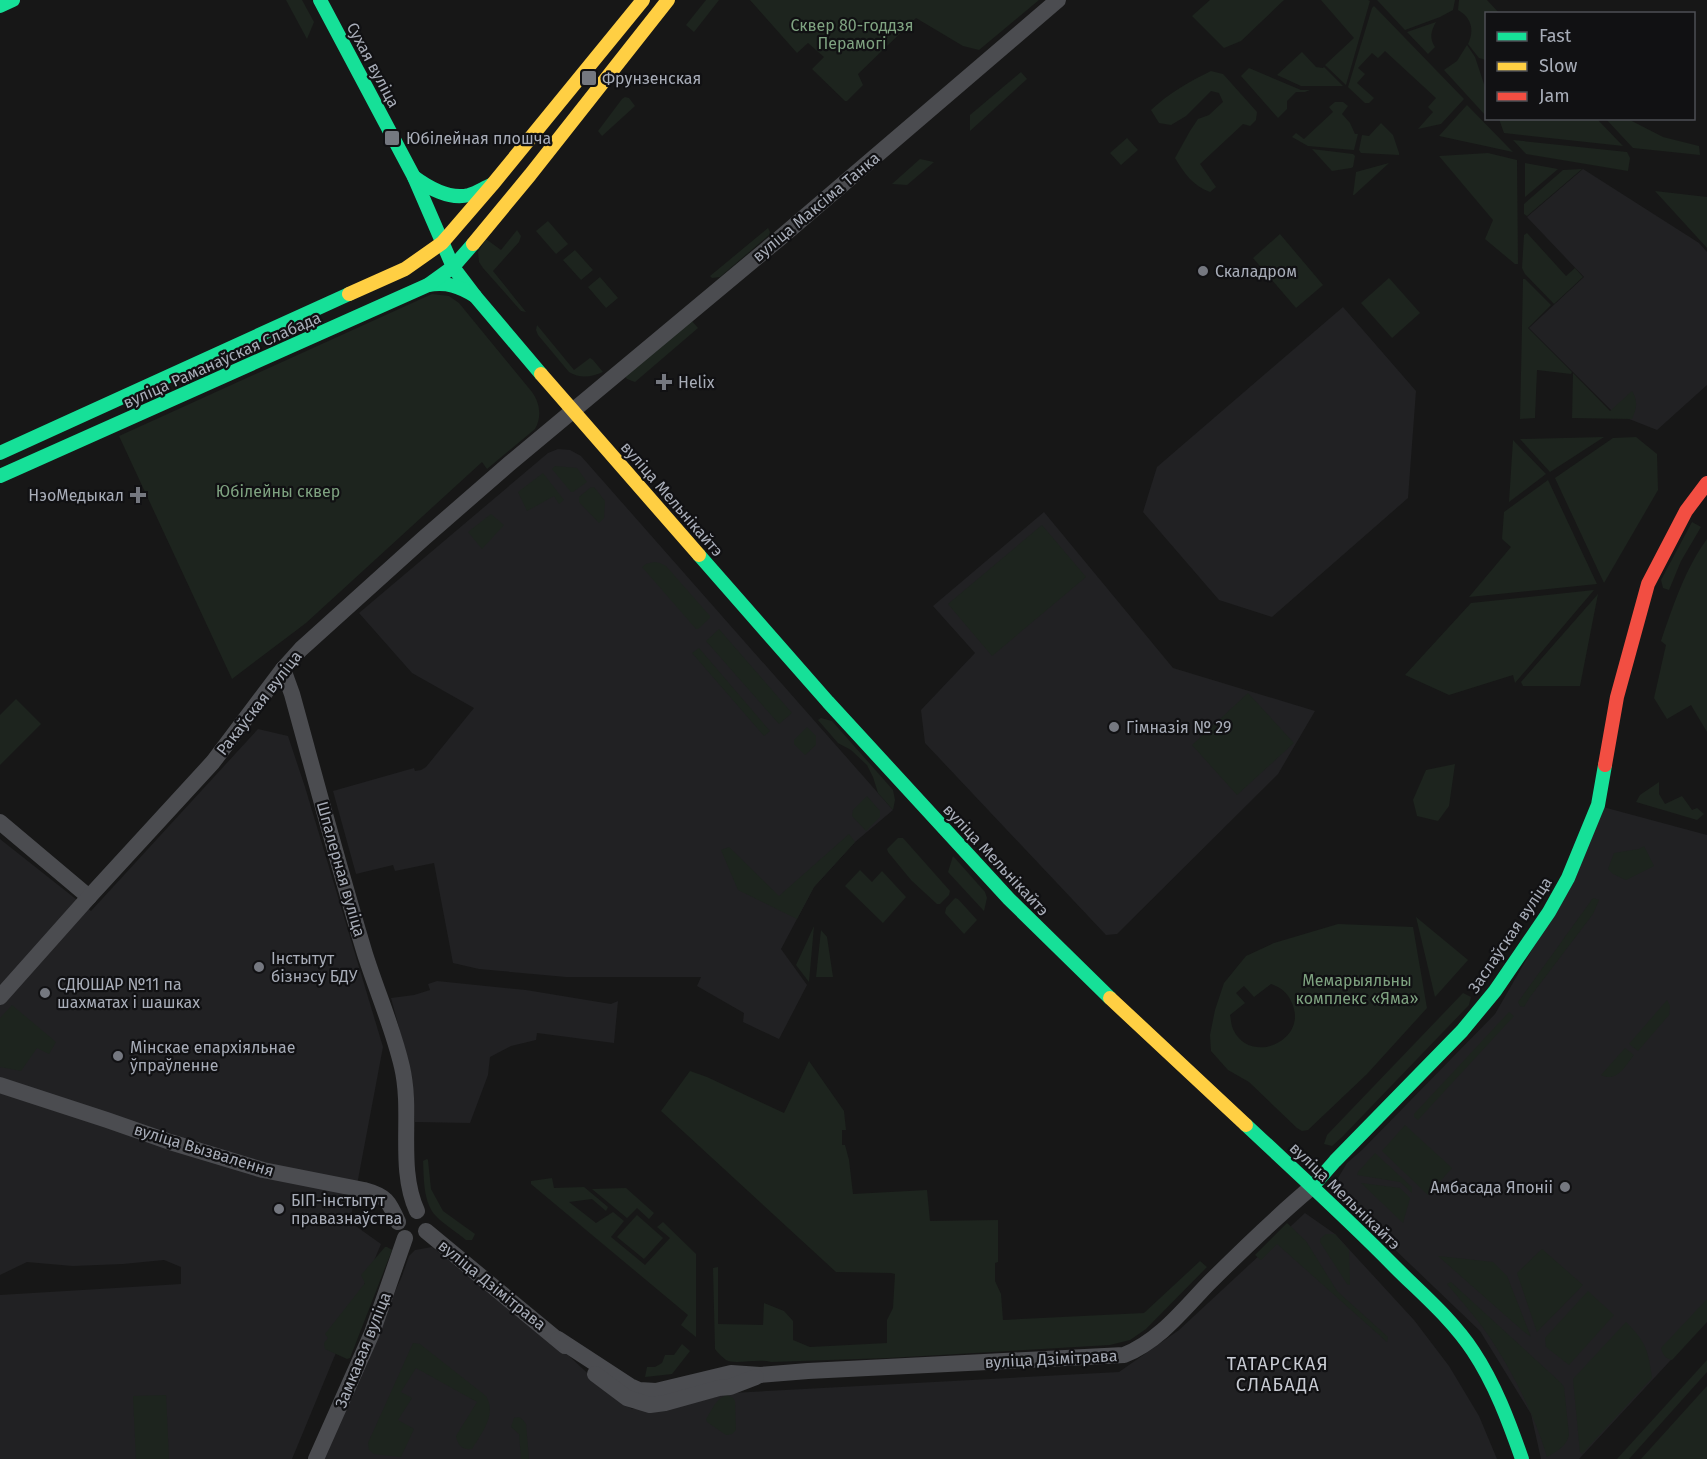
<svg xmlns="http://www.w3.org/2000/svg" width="1707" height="1459" viewBox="0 0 1707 1459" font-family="'Fira Sans',sans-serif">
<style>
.built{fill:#212123}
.green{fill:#1d241e;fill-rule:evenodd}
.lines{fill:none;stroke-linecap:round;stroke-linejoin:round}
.street{stroke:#4b4c50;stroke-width:16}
.fast{stroke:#16e098;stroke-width:14}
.slow{stroke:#ffcf43;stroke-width:14}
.jam{stroke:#f24e42;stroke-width:14}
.poi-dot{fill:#757880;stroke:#111113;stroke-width:2}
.labels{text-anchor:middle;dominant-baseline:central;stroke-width:4.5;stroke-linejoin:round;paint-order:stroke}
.park-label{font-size:16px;fill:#7fa381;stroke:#111113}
.street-label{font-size:16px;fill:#a8adb8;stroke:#111113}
.poi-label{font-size:16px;fill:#a8adb8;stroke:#111113;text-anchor:start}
.neighbourhood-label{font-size:18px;letter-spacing:1.5px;fill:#c9ccd4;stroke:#111113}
</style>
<rect width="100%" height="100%" fill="#171717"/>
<g class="built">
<polygon points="1583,169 1699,243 1707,252 1707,385 1657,430 1614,413 1529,328 1584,277 1527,217"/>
<polygon points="1343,307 1416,391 1408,498 1272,617 1219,600 1143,512 1157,467"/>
<polygon points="558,449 570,450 581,456 893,810 855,842 814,887 781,949 807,985 779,1039 743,1022 744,1013 697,986 701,977 566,977 479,969 453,963 434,863 395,871 393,865 356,874 333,791 414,768 415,771 421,770 426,767 474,708 412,673 359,613 548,453"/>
<polygon points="1044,512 1173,668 1315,711 1278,774 1117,934 1106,935 925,743 921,710 975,653 933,606"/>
<polygon points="258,729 288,736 305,787 383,1047 350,1222 381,1244 292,1459 0,1459 0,1295 181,1284 181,1267 164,1260 123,1264 73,1266 27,1262 0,1275 0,839 91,911"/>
<polygon points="1603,807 1707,835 1707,1321 1579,1459 1541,1459 1531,1414 1480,1331 1343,1200 1337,1193 1338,1178 1347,1163 1362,1150 1495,1014 1568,887"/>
<polygon points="437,981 526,990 611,1004 618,1001 614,1043 537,1033 536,1040 511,1046 490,1057 488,1075 470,1123 415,1122 412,1076 391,998 414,995 430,990 428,984"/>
<polygon points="1305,1213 1335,1234 1414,1320 1449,1366 1479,1416 1497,1459 320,1459 402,1276 409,1256 415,1250 432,1247 568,1355 613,1397 632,1409 667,1409 732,1393 1119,1372 1179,1330"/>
</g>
<g class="green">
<polygon points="286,0 302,0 314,22 307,39"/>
<polygon points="706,0 719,0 694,32 686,25"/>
<polygon points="750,0 1039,0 979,50 963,46 916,18 858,74 863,85 847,101 845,101 812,69 824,57 808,43 797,53"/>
<polygon points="1210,0 1284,0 1241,41 1224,48 1192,16"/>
<polygon points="1321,0 1368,0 1370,1 1346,85 1325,65 1354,38"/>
<polygon points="1377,0 1455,0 1453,10 1440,17 1405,30"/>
<path d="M1459 0H1487L1499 13 1486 14V60L1479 58 1468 44C1475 30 1471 17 1458 10Z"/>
<polygon points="1374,6 1464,99 1441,124 1418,129 1433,112 1428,107 1436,98 1385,51 1378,58 1372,53 1358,68 1365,74 1357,83 1374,98 1369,103 1365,103 1348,87 1372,8"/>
<path d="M1436 22C1431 31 1429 38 1435 47L1428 54 1407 32Z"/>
<polygon points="1467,45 1475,57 1486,90 1486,116 1444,70 1457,61"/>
<polygon points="1302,52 1316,67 1323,68 1324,67 1343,86 1301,86 1277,75"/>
<polygon points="1249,68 1301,90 1310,90 1305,92 1296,92 1287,101 1287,109 1278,118 1241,76"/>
<path d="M1211 71 1223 74 1257 112 1256 120 1250 126 1243 124 1200 164 1216 187 1210 192C1193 186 1184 173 1175 158L1190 131 1198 119 1209 115 1223 102 1219 93 1211 91 1186 116 1171 125 1159 123 1151 110C1168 94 1190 81 1211 71Z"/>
<polygon points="1021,72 1027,79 970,131 970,115"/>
<polygon points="625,97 629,98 635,106 602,136 598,131 622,99"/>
<polygon points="1335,102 1343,102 1348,106 1342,114 1350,123 1355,134 1358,134 1354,150 1308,146 1292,137 1296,133 1304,139 1333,112 1329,107"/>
<polygon points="1467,105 1507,146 1513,152 1439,136"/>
<polygon points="1499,119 1597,119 1623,146 1504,133"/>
<polygon points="1606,119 1628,119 1663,137 1699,146 1700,155 1633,148"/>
<polygon points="1381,123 1393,135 1399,153 1399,155 1361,153 1359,150 1362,135 1369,136"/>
<polygon points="1127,138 1138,150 1121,165 1110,153"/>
<polygon points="1513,140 1627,152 1630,158 1628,171 1526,154"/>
<polygon points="1312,149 1353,154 1355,156 1353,167 1351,168 1332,171"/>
<polygon points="1488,153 1517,160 1518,264 1515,264 1485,239 1493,220 1439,156"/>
<polygon points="920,159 934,162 907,185 892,184"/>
<polygon points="1389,163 1354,195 1353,195 1356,172"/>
<polygon points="1525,163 1558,169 1525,197"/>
<polygon points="1582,169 1527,216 1524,214 1524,204 1563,170"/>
<polygon points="1655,191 1707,197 1707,249 1707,248"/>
<polygon points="548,221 568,244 556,254 536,231"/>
<polygon points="768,228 770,232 769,235 720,277 712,278 710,276"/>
<polygon points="517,230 521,236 519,242 493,271 526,312 521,311 483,268 479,262 478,252 486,239 501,250"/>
<polygon points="1527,233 1566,276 1575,268 1583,277 1554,304 1525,274 1522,268 1524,235"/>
<polygon points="1280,234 1323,285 1296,308 1253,258"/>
<polygon points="575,250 593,270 581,280 563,260"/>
<polygon points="600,277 618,298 606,308 588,287"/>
<polygon points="1389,278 1420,313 1392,338 1361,303"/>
<polygon points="1523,279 1525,279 1551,305 1528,328 1572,372 1571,374 1537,370 1535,418 1520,419"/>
<path d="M432 294 449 296 459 303 532 392C540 403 542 417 535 429L487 469 482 462 306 623 232 679 119 436Z"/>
<polygon points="691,320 698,328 635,382 627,379 624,375"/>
<path d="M537 325 574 370 590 358 593 360 603 372C592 377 580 379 569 372L538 335 536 330Z"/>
<path d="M1573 373 1610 411 1632 391C1638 401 1637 408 1632 419L1572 418Z"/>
<polygon points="1604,437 1550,472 1520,439"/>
<polygon points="1636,437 1657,454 1658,490 1604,583 1555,478 1613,438"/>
<polygon points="1513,440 1546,474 1509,502"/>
<polygon points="555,466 577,468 587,482 573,492 571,492 552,469"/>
<polygon points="543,473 564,500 559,504 554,496 527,511 518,492"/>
<polygon points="1548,480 1597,584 1469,597 1511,547 1502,539 1504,512"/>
<polygon points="594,487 605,501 604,518 599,523 579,502 579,497 590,488"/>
<polygon points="491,514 504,525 482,549 468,532"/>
<polygon points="1692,522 1701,527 1681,561 1669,590 1663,588 1661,580"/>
<polygon points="1042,525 1086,577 992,656 948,604"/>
<path d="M1707 539V732L1691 705 1667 719 1654 698 1666 645 1661 641C1673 606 1685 569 1707 539Z"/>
<polygon points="654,562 660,563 666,566 710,616 710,618 698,629 696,629 642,567 646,564"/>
<polygon points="1594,590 1515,683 1513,675 1449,695 1405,675 1471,603"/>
<polygon points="1598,594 1580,686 1523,686 1521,682"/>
<polygon points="719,629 792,713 779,724 706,641"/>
<polygon points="699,648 770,731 764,736 692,653"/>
<polygon points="1248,693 1294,743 1237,795 1192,745"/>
<polygon points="16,699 41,724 0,765 0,715"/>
<polygon points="821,718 832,721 893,790 895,800 893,810 878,793 873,777 867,765 851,750 838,743 818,720"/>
<polygon points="807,727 816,736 816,745 805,755 794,744 794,740"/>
<polygon points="1455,764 1449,806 1438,821 1417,816 1413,800 1426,770"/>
<polygon points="1659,782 1659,794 1665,804 1682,796 1692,810 1697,808 1704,814 1697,820 1636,802 1640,795"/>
<polygon points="867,796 880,811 880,817 866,831 852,816 853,810"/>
<polygon points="849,834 855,842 814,887 797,919 738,890 721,850 729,847 779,896"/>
<polygon points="898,838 903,838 950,891 949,895 940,904 937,904 911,880 888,852 887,849"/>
<polygon points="1644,846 1654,866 1626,880 1613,874 1608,869 1614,853 1639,849"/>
<polygon points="953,856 985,892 987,898 984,911 948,872"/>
<polygon points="860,870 872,882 882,871 906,897 883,923 845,886"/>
<polygon points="955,898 958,899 977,920 964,934 945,913 946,908"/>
<polygon points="1593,898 1599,900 1593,914 1530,997 1524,1007 1520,1006 1518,1002"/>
<polygon points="1416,917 1468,960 1435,997"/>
<path d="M1338 924 1413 927 1427 1008 1367 1074 1308 1130 1302 1131 1297 1128 1249 1082 1228 1070 1211 1051 1210 1035 1215 1010 1224 983 1246 956 1274 943ZM1271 984C1280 987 1287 992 1291 1001 1311 1040 1250 1067 1233 1029 1231 1025 1231 1019 1230 1015L1245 1003 1236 993 1244 986 1254 997Z"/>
<polygon points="814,926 809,982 796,965"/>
<polygon points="821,930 827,937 833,977 816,977"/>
<polygon points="1463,993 1471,997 1469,1005 1342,1137 1332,1146 1324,1144 1327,1135"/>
<polygon points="1667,1000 1670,1006 1669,1015 1638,1051 1629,1044"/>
<polygon points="12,1005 56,1042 49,1054 37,1048 21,1071 0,1067 0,1018"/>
<polygon points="1509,1012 1514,1016 1418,1120 1414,1117 1414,1114"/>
<path d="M1625 1048 1634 1055C1625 1066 1617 1083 1601 1075Z"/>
<path d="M809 1061 844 1111 846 1130H842V1145H845L849 1160 853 1194 927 1190 930 1221 998 1220V1262L995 1263V1281L1001 1294 1003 1320 1144 1313 1200 1261 1207 1267 1146 1329 1130 1340 1110 1345 888 1358 771 1362C757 1358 736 1365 726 1360 722 1357 718 1353 715 1349L713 1268 718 1267V1324L763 1325 764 1303 784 1311 793 1321V1340L810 1347 887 1343V1320L893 1308 895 1274 891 1273 836 1272 661 1111 690 1071 707 1077 784 1113Z"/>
<polygon points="1405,1125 1452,1168 1428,1195 1382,1151"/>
<polygon points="1375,1153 1412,1187 1412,1193 1400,1182 1357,1175 1358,1172"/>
<path d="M427 1159 428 1160 431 1189 443 1211 475 1234 472 1240H466C458 1233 442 1223 436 1216 423 1203 424 1178 423 1161Z"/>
<polygon points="552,1178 554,1188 584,1187 608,1207 606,1211 592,1199 569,1202 596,1223 613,1212 624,1221 611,1237 645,1265 670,1238 657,1227 663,1222 696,1254 696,1337 681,1325 688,1315 531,1184 531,1181"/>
<polygon points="1361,1183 1400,1188 1410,1198 1403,1223"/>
<polygon points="626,1188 654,1213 649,1219 637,1208 627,1218 592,1189"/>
<polygon points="637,1215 663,1238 644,1259 617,1237"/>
<polygon points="1287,1223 1306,1241 1337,1291 1388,1337 1387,1342 1277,1244 1261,1260 1255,1255"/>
<polygon points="1326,1234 1335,1234 1349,1250 1350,1285 1347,1284 1320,1242 1321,1238"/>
<polygon points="385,1247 387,1247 392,1250 350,1358 347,1359 325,1349 324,1343 328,1338 325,1334 365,1283 361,1275"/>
<polygon points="1542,1249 1583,1285 1537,1332 1517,1273"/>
<polygon points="1438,1256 1493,1262 1507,1276 1531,1337 1523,1331"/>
<path d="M1451 1282 1561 1383 1564 1387 1569 1435C1566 1447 1557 1451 1547 1457 1536 1418 1511 1368 1488 1335 1476 1317 1461 1301 1447 1284Z"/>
<polygon points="1588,1291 1614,1315 1569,1365 1546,1347 1545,1338"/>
<path d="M1707 1299V1322L1672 1360C1665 1358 1663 1355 1661 1348Z"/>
<path d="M1626 1322C1646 1342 1648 1350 1652 1378L1582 1454 1580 1452 1573 1379Z"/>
<path d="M413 1343 420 1344 486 1396C497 1414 482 1433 472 1449 462 1450 458 1446 456 1436L477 1402 416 1368 401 1392 412 1398 398 1420 414 1429 401 1457 374 1454 369 1450 368 1443Z"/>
<polygon points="682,1344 690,1351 672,1374 645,1377 647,1367 655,1367 662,1363 665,1355 674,1355"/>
<polygon points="1707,1360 1707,1372 1629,1459 1617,1459"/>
<polygon points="1707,1386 1707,1459 1641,1459"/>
<polygon points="166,1395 169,1459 136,1459 133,1396"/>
<path d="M727 1395 733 1398 735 1401 736 1430 732 1434 726 1435 707 1422 706 1419C712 1410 716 1398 727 1395Z"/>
<polygon points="519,1417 523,1420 526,1424 529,1459 521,1459 519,1434 511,1427 514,1418"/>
</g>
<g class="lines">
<g class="street">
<path d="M283 669 292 694C316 781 339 868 365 954 377 992 393 1028 402 1067 413 1114 397 1167 417 1211"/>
<polyline points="0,822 89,897"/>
<polyline points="0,997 89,897 213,762 283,669 301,649 424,538 509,464 780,238 1058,0"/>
<path d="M0 1085 107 1120 170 1142 263 1170 364 1190C386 1196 389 1201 398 1222"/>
<polyline points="426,1231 565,1346"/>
<path d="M558 1339 630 1386 639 1390 656 1391 731 1373 760 1375 808 1371 1124 1355C1158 1342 1183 1310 1208 1284 1242 1250 1276 1217 1313 1186"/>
<polyline points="595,1374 627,1398 650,1405 665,1403 719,1388 730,1387 756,1377"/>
<polyline points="316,1459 372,1333 405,1238"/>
</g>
<g class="fast">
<polyline points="320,0 414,177 453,267 475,296 541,374"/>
<polyline points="0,6 13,0"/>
<path d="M414 177C429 188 449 200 469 195 476 193 484 188 491 185"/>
<path d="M428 285C447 282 459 286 475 296"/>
<polyline points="0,453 349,294"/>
<polyline points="0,476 428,285 453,267 473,244"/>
<polyline points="699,555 828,702 1009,899 1110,998"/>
<path d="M1246 1125C1296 1172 1347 1218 1395 1267 1422 1294 1452 1319 1473 1351 1495 1384 1509 1422 1522 1459"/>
<polyline points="1313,1186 1335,1161 1462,1031 1495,991 1549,912 1568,878 1598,805 1605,765"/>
</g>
<g class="slow">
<polyline points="473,244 530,175 668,0"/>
<polyline points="349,294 405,269 442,243 492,185 643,0"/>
<polyline points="541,374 699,555"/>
<polyline points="1110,998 1246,1125"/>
</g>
<polyline class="jam" points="1605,765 1617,697 1648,584 1686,511 1707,483"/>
</g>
<g class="poi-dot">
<rect x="581" y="70" width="16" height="16" rx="3"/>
<rect x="384" y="130" width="16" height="16" rx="3"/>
<circle cx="1203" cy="271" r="6"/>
<path d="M661 373h6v6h6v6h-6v6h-6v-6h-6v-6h6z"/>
<path d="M135 486h6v6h6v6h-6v6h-6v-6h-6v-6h6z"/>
<circle cx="1114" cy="727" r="6"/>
<circle cx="259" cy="967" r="6"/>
<circle cx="45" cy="993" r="6"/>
<circle cx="118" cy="1056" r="6"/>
<circle cx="1565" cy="1187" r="6"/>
<circle cx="279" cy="1209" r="6"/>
</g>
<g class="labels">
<g class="park-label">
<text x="852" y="25">Сквер 80-годдзя<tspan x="852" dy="18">Перамогі</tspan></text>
<text x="278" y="491">Юбілейны сквер</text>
<text x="1357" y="980">Мемарыяльны<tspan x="1357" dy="18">комплекс «Яма»</tspan></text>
</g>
<g class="street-label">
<text transform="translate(373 65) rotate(62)">Сухая вуліца</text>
<text transform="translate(816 207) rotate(-40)">вуліца Максіма Танка</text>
<text transform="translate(222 360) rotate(-24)">вуліца Раманаўская Слабада</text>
<text transform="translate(672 499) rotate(49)">вуліца Мельнікайтэ</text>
<text transform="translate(259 703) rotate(-52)">Ракаўская вуліца</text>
<text transform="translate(996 860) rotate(47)">вуліца Мельнікайтэ</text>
<text transform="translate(341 869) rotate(74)">Шпалерная вуліца</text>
<text transform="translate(1510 935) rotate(-56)">Заслаўская вуліца</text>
<text transform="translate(204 1150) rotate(17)">вуліца Вызвалення</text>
<text transform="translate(1345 1196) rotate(44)">вуліца Мельнікайтэ</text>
<text transform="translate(492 1285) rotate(39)">вуліца Дзімітрава</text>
<text transform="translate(363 1350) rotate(-68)">Замкавая вуліца</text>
<text transform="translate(1051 1359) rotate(-3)">вуліца Дзімітрава</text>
</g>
<g class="poi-label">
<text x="602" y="78">Фрунзенская</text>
<text x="406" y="138">Юбілейная плошча</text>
<text x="1215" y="271">Скаладром</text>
<text x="678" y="382">Helix</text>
<text x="124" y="495" text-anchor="end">НэоМедыкал</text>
<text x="1126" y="727">Гімназія № 29</text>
<text x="271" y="958">Інстытут<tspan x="271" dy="18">бізнэсу БДУ</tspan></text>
<text x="57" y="984">СДЮШАР №11 па<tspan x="57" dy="18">шахматах і шашках</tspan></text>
<text x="130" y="1047">Мінскае епархіяльнае<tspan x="130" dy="18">ўпраўленне</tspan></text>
<text x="1553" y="1187" text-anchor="end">Амбасада Японіі</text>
<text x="291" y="1200">БІП-інстытут<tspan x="291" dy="18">правазнаўства</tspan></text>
</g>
<g class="neighbourhood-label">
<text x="1278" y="1364">ТАТАРСКАЯ<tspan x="1278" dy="21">СЛАБАДА</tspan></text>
</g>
</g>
<rect x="1485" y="12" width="210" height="108" fill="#111113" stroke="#4d4f55" stroke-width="1.5"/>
<rect x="1497" y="32" width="30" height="9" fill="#16e098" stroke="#4d4f55" stroke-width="1.5"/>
<text x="1539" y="42" font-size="18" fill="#a8adb8">Fast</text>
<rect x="1497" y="62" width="30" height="9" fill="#ffcf43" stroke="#4d4f55" stroke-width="1.5"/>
<text x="1539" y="72" font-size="18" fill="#a8adb8">Slow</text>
<rect x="1497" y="92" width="30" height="9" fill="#f24e42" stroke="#4d4f55" stroke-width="1.5"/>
<text x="1539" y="102" font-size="18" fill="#a8adb8">Jam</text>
</svg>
